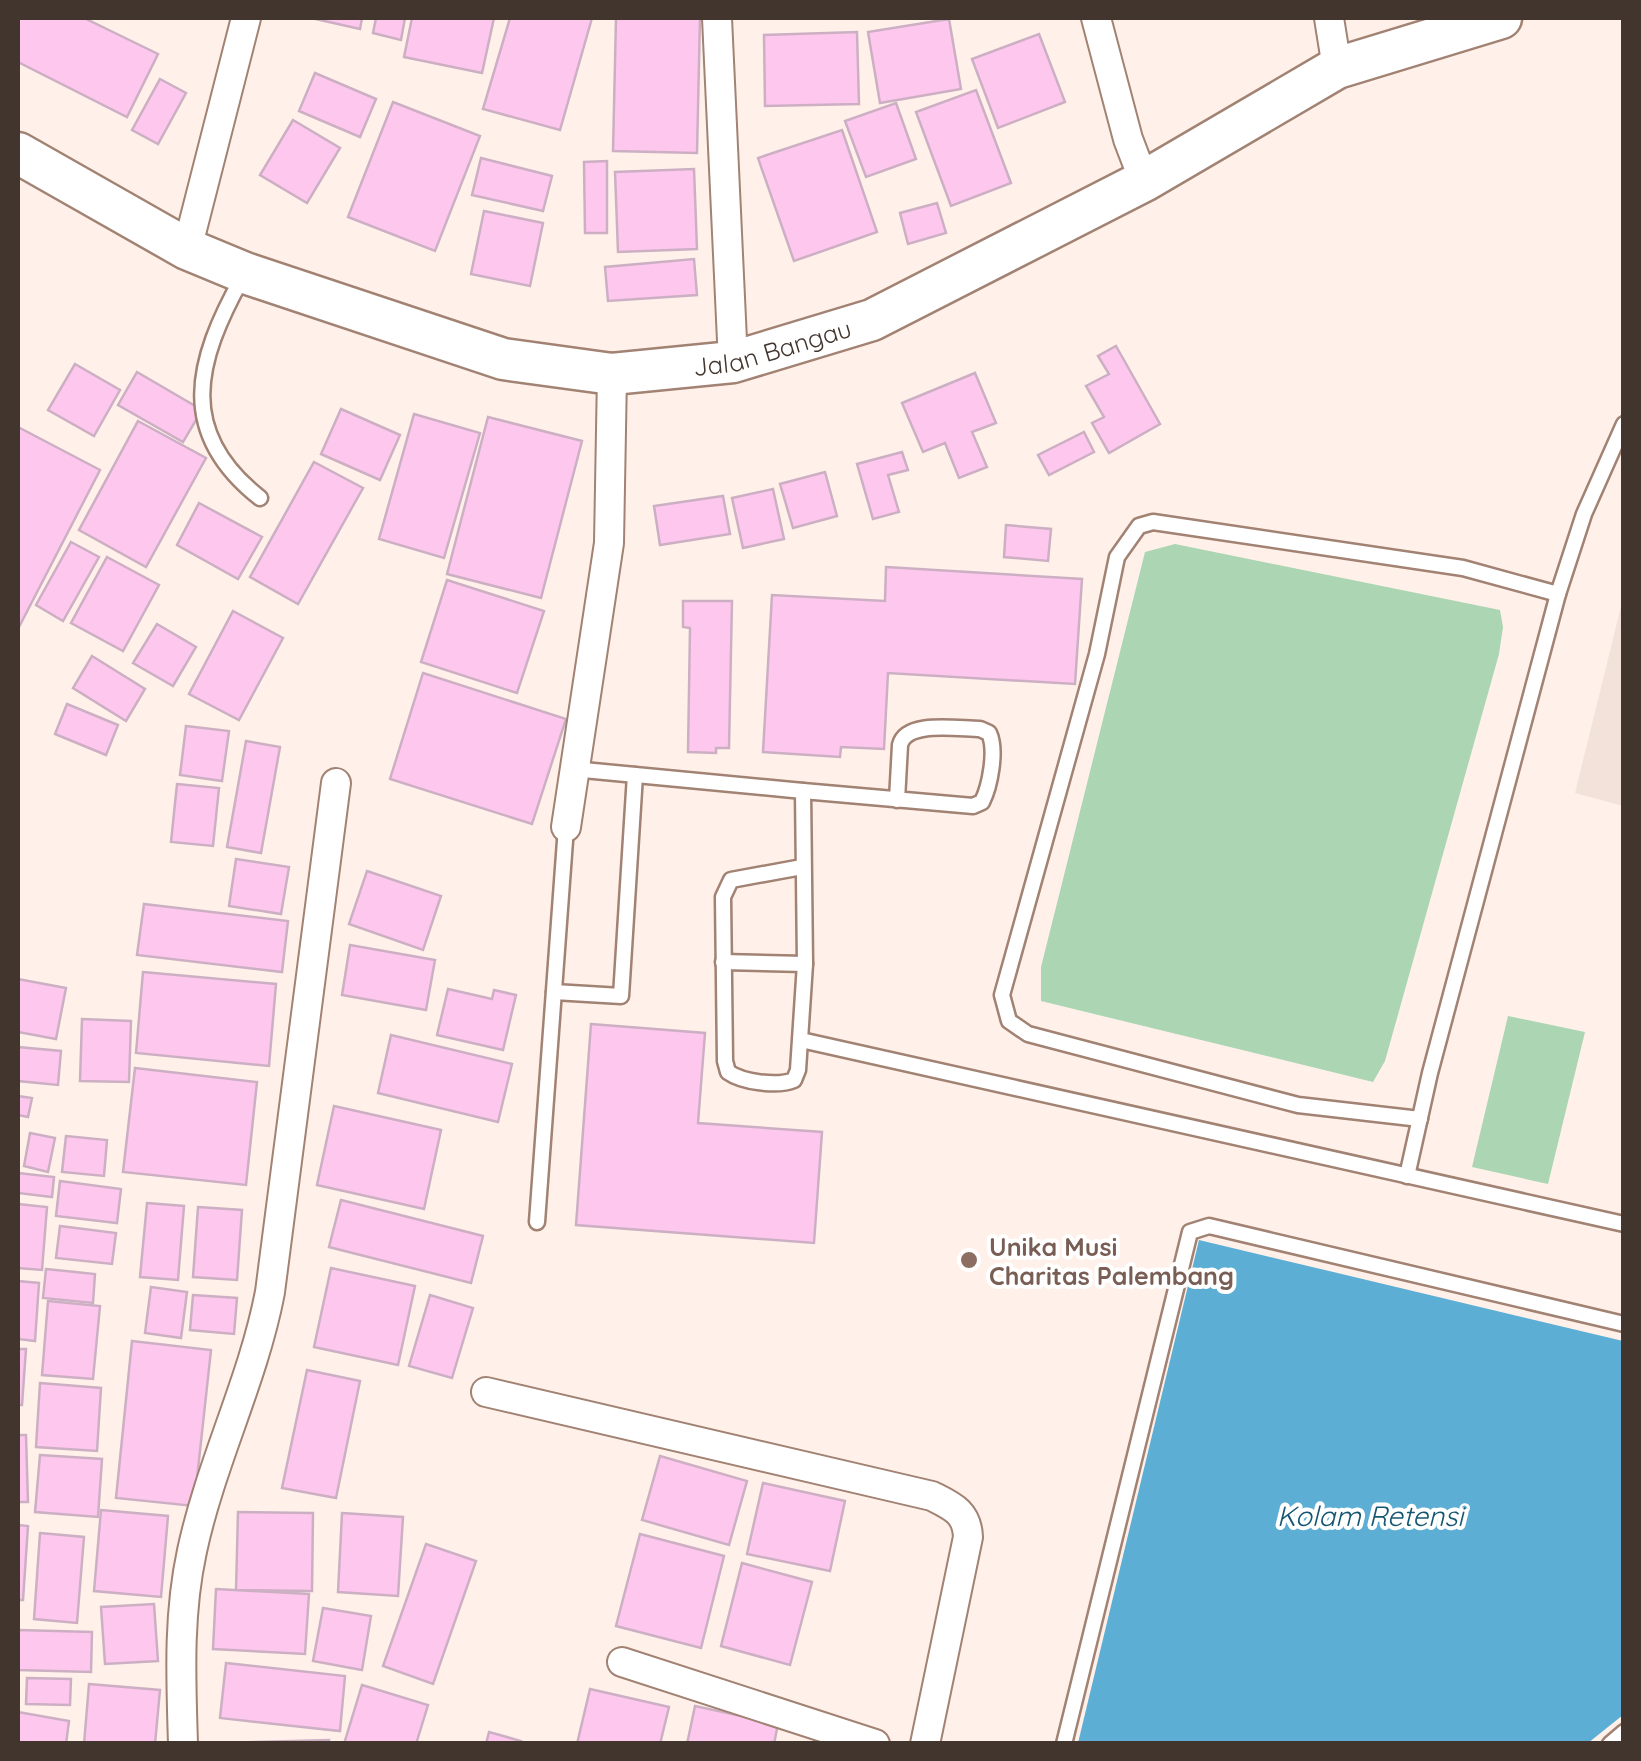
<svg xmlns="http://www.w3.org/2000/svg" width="1641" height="1761" viewBox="0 0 1641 1761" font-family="Quicksand,sans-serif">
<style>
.built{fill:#f3e2d9}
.green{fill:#abd5b3}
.water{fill:#5daed4}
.building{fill:#fec8ee;stroke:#cdafc4;stroke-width:2.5}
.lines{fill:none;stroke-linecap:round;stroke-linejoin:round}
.lane-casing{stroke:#a18273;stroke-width:19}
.street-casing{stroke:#a18273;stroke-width:32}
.secondary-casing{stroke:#a18273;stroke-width:45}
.lane{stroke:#fff;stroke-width:14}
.street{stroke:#fff;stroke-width:28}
.secondary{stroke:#fff;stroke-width:40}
.education-dot{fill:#8d6e63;stroke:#fff;stroke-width:4}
.labels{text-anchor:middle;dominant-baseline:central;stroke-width:8;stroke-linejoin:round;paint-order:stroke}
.street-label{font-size:25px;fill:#42352e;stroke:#fff}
.education-label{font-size:25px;font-weight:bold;fill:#785e54;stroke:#fff;text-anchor:start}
.water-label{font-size:28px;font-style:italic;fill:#155670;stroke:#fff}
</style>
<rect width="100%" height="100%" fill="#fff1ea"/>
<polygon class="built" points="1623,598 1623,806 1575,793"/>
<g class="green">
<polygon points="1175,544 1500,610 1503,627 1499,654 1385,1061 1373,1082 1041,1001 1041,967 1145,552"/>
<polygon points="1508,1016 1585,1032 1548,1184 1472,1167"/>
</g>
<polygon class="water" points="1199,1240 1623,1341 1623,1715 1588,1743 1078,1743"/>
<g class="building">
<polygon points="18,18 84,18 158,54 127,117 18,62"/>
<polygon points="311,18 362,18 360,29"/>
<polygon points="376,18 405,18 401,40 373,33"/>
<polygon points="412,18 494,18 482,73 404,57"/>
<polygon points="510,18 592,18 560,130 483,109"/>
<polygon points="616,18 700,18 697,153 613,151"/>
<polygon points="949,19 961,89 880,103 868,32"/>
<polygon points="857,32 859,104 765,106 764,35"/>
<polygon points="1039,34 1065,102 998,128 972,59"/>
<polygon points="315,73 376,99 360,137 299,111"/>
<polygon points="160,79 186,93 158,144 132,130"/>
<polygon points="976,90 1011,183 951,206 916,112"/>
<polygon points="393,102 480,136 435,251 348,217"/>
<polygon points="896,103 916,159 866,177 845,121"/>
<polygon points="293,120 340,148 307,203 260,175"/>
<polygon points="842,130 877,232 794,261 758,158"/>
<polygon points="481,158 552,176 543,211 472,195"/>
<polygon points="607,161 607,233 585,233 584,162"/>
<polygon points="694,169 697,249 618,252 615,172"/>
<polygon points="937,203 946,233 908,244 900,213"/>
<polygon points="484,211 543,223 530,286 471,274"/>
<polygon points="694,259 697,295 608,301 605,267"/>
<polygon points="1116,346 1160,424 1109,453 1092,423 1104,417 1086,386 1109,374 1098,356"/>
<polygon points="75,364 120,390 94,436 48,410"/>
<polygon points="137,372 202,410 183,442 118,405"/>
<polygon points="975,373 996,423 972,432 987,467 959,478 945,443 923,452 902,403"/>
<polygon points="341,409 400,435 380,480 321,454"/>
<polygon points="414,414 480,433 444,558 379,539"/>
<polygon points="488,417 582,441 541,598 447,574"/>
<polygon points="138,421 206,458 146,567 79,530"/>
<polygon points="18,427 100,470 18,629"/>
<polygon points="1084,432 1094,452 1049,475 1038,455"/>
<polygon points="902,452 908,470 888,475 899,512 873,519 857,464"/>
<polygon points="314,462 363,488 298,604 250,577"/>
<polygon points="825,472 837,516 793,528 780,484"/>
<polygon points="773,489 784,539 743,548 732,498"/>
<polygon points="723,496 730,534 660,545 654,506"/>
<polygon points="199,503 262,537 238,579 177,545"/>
<polygon points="1006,525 1051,529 1048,561 1004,557"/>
<polygon points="71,542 99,557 63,621 36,605"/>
<polygon points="107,557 159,585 123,651 71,623"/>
<polygon points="886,567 1082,579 1075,684 888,673 884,749 841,747 840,757 763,752 772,595 885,601"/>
<polygon points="447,580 544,611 517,693 421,662"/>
<polygon points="683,601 732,601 729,748 716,748 716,753 688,752 690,628 683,627"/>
<polygon points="233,611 283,638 239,720 189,694"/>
<polygon points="157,624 196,647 173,686 133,663"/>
<polygon points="92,656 145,689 126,721 73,688"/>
<polygon points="423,673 566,719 532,824 390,779"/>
<polygon points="67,704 118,725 106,755 55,734"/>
<polygon points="186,726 229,731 222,781 180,775"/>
<polygon points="246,741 280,747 261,853 227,847"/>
<polygon points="177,784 219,788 213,846 171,842"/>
<polygon points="236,859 289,867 281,914 229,906"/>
<polygon points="367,871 441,896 423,950 349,924"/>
<polygon points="144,904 288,921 282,972 137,955"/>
<polygon points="350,945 435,960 426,1010 342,995"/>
<polygon points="143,972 276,984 269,1066 136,1053"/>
<polygon points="18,979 66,988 56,1039 18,1032"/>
<polygon points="448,989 492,999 494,990 516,995 503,1050 437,1035"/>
<polygon points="82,1019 131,1021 129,1082 80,1081"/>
<polygon points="591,1024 705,1033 698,1123 822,1132 814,1243 576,1225"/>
<polygon points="391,1035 512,1064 498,1122 378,1093"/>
<polygon points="18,1047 61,1051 58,1085 18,1081"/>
<polygon points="135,1068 257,1082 246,1185 123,1172"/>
<polygon points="18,1096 32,1098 28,1117 18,1115"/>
<polygon points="334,1106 441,1130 424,1209 317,1185"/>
<polygon points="30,1133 55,1138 48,1172 24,1166"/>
<polygon points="66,1136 107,1140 104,1176 62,1172"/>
<polygon points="18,1173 54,1177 52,1197 18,1193"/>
<polygon points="60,1181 121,1189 117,1223 56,1216"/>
<polygon points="341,1200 483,1236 471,1283 329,1247"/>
<polygon points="147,1203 184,1206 178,1280 140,1277"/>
<polygon points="18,1204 47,1207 42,1270 18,1268"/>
<polygon points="198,1207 242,1210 237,1280 193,1277"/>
<polygon points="60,1226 116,1233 112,1264 56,1258"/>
<polygon points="331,1268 415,1286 398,1365 314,1347"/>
<polygon points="46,1269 95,1274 93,1303 43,1298"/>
<polygon points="18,1281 39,1283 35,1341 18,1339"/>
<polygon points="151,1287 187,1292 181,1338 145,1333"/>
<polygon points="193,1295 237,1298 234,1334 190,1330"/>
<polygon points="430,1295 473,1308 452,1378 409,1366"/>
<polygon points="48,1301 100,1306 93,1379 42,1375"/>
<polygon points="132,1341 211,1350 194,1506 116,1498"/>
<polygon points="18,1349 26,1349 22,1405 18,1405"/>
<polygon points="307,1370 360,1381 336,1498 282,1488"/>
<polygon points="40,1383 101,1388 97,1451 36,1447"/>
<polygon points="18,1435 26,1435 28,1502 18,1502"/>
<polygon points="40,1455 102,1459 98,1517 35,1512"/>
<polygon points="660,1456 747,1481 729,1545 642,1520"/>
<polygon points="763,1483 845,1501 830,1571 747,1554"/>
<polygon points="101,1510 168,1516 161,1597 94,1591"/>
<polygon points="238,1512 313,1513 312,1591 236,1590"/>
<polygon points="342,1513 403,1517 398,1596 338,1592"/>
<polygon points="18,1525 28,1526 23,1600 18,1600"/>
<polygon points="40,1533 84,1537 77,1623 34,1619"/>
<polygon points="640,1534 724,1556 701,1648 616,1626"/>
<polygon points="426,1544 476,1561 433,1684 383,1666"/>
<polygon points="742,1563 812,1582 790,1665 721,1646"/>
<polygon points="216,1589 309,1594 305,1654 213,1649"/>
<polygon points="154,1604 158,1661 105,1664 101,1607"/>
<polygon points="323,1608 371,1616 362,1670 313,1661"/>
<polygon points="18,1630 92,1632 91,1672 18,1670"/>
<polygon points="226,1663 345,1676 340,1731 220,1718"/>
<polygon points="27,1678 71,1679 70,1705 26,1704"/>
<polygon points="89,1684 160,1690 155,1744 84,1744"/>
<polygon points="362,1685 428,1705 416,1744 344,1744"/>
<polygon points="590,1689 669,1707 660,1744 577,1744"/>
<polygon points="695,1706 778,1724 774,1744 687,1744"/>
<polygon points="18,1712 69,1721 66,1744 18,1744"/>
<polygon points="489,1732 521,1741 520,1744 486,1744"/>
<polygon points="329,1740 329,1744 222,1743"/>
</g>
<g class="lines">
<defs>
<g id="lane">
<path d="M242 278C196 361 176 432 260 498"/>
<path d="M573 769 803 791 805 964 798 1070 794 1080C777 1087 742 1082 728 1072L725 1061 723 897 731 880 802 867"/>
<path d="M803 791 973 806 982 802C990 786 997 750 989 733L980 729C958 729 906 720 900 745L897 800"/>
<polyline points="723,962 805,964"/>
<polyline points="554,992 621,996 635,775"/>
<polyline points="801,1040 1624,1224"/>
<polyline points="1420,1119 1298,1105 1028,1034 1009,1021 1002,995 1097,654 1117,557 1139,526 1153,522 1463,568 1558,594"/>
<polyline points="1407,1176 1430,1073 1558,594 1584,514 1624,424"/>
<polyline points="537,1222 566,827"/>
<polyline points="1064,1744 1190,1232 1209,1226 1624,1324"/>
<polyline points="1610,1744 1624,1732"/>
</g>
<g id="street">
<polyline points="717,18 733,362"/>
<polyline points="1096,18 1128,139 1144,181"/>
<polyline points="1329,18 1337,68"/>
<polyline points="187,249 246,18"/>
<polyline points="566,827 609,543 612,374"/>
<path d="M486 1392 932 1496C952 1506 967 1512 968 1537L925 1744"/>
<polyline points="622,1662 875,1744"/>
<path d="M183 1744C181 1679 178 1615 192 1551 211 1462 253 1381 270 1292L336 783"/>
</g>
<g id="secondary">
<path id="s1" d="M18 153 187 249 245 273 503 359 612 374 733 362 872 320 1144 181 1337 68 1501 18"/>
</g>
</defs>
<use href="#lane" class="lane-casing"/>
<use href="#street" class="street-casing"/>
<use href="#secondary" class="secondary-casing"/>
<use href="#lane" class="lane"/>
<use href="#street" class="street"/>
<use href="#secondary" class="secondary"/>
</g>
<circle class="education-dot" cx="969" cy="1260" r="10"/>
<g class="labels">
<g class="street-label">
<text stroke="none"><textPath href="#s1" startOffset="802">Jalan Bangau</textPath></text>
</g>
<g class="education-label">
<text x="989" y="1246">Unika Musi<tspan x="989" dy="29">Charitas Palembang</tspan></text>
</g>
<g class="water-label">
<text x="1370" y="1515">Kolam Retensi</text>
</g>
</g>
<rect width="1641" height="1761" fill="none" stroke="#42352e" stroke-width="40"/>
</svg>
